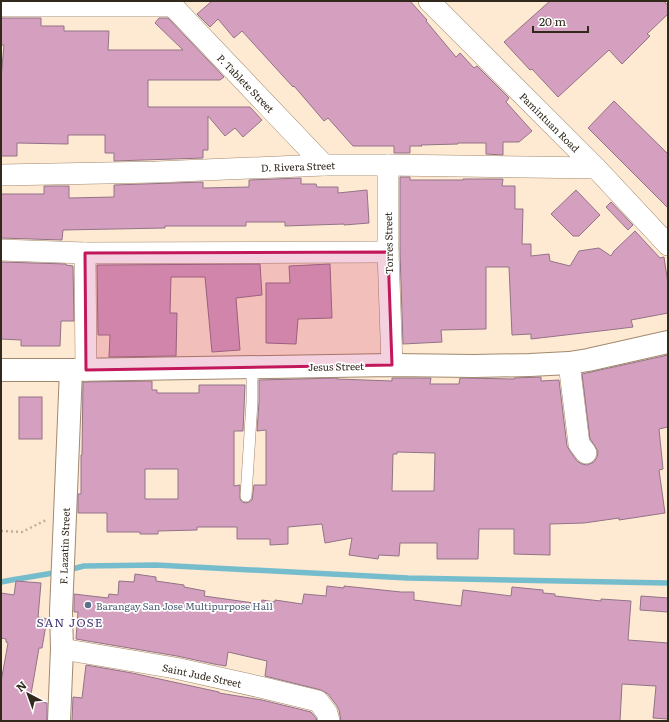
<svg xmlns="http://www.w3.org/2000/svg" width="669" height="722" viewBox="0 0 669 722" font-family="Literata,serif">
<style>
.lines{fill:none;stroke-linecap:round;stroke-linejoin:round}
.stream{stroke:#75bdcd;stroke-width:5.5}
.building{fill:#d5a0c0;stroke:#927386;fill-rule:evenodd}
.lane-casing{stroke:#a1896e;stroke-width:12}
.street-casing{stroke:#a1896e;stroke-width:22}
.secondary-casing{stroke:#a1896e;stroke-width:24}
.path{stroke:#c0af9b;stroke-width:2.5;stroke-dasharray:2 3;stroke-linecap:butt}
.lane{stroke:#fff;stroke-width:11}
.street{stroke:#fff;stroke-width:21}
.secondary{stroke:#fff;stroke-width:22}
.marked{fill:#c2185b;fill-opacity:0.2;stroke:#c2185b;stroke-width:3;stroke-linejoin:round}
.service-dot{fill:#5c6f8a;stroke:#fff;stroke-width:1.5}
.labels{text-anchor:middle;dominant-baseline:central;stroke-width:3.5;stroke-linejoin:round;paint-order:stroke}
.street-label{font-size:10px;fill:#32291d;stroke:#fff}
.service-label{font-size:10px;fill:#4e5e75;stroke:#fff;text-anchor:start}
.quarter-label{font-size:12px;letter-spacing:1px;fill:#453b78;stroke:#fff}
</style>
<rect width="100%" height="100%" fill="#fee9d2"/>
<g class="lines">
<g class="stream">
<polyline points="68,570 84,566 156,565 408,578 668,583"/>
<path d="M1 582C20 578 39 576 58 572"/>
</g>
</g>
<g class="building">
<polygon points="212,1 410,1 427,20 426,21 456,57 460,53 474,68 477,66 509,98 506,102 532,131 519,142 503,142 503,155 486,154 486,143 458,143 458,144 421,145 422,146 410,146 410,153 394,153 394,146 353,146 328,118 324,121 294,86 293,87 242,31 234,38 218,19 210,27 197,14"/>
<polygon points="550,1 664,1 668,6 668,14 647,34 650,36 622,64 609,50 558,97 532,69 530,70 504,42"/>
<polygon points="1,18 41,18 41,26 64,26 64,31 109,31 108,50 183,50 155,23 159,18 168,18 224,77 220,80 148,80 148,107 250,107 262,120 243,137 235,128 225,136 208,116 208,150 203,150 203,158 114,161 114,153 105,153 105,135 68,135 68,144 17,143 17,156 1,156 1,78 4,45 1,45"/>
<polygon points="614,101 668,154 668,208 588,128"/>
<polygon points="400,177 410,177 410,180 463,180 463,179 503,179 502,186 515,186 515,209 523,209 522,244 531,244 531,256 549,254 550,261 570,266 579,251 599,248 611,256 614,251 635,231 660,258 664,257 668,284 668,313 631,320 633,327 617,329 531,339 531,334 512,335 509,267 486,267 486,329 441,330 442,342 403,344 400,252"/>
<polygon points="301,178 301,184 316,184 317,187 338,187 338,193 367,190 369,223 344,225 344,224 285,226 285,222 246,222 246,226 165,226 165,228 63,230 62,240 1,238 1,194 44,194 44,186 69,186 69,198 114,197 114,185 203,182 203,188 249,187 249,180"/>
<polygon points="576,190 600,215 579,236 573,236 551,214"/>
<polygon points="611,202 633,225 628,230 606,207"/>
<polygon points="1,262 66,264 66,265 73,266 74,321 61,321 60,346 21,346 21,340 1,339"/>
<polygon points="260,264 262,295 236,298 240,350 212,352 205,277 171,277 170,313 177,313 176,356 109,357 110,335 98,335 97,265"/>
<polygon points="330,264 332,318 298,319 296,344 266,343 266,283 290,283 289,266"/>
<path d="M668 355V427L659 429 663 469 659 470 665 513 619 520V518L584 523 550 524V555L514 554V529H479L478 559H437V543H400L399 556 379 555 378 559 349 555 352 538 325 543 322 524 288 527V544L270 545V539H237V527H197V530L158 531V534H140V532H107V513H78V494H81V455H82L83 382 152 381V390H157V393H199V385H245L243 431H234V486L240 485V499L242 502 246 503 249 502 252 500 254 485H266V430L257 431 259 402V380L337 378V379L392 381V378H431L430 384H459L460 378 514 379V378L541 377V381L559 380 567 446 570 451 577 461 582 464 587 465 594 462 597 457 598 452 595 446 590 439 582 374ZM397 452 435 453 434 491H392L393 454H397ZM145 469H178V499H145Z"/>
<rect x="19" y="397" width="23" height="42"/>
<polygon points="135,574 156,577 156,581 184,585 184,587 205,591 204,596 261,604 262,600 275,602 275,600 302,604 304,594 326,596 327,586 344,588 344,586 401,592 414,592 414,600 461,606 463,590 511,596 512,587 543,590 543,593 555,594 555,596 601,601 601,599 631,601 628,640 668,643 668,719 653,718 656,686 622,684 620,721 341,721 339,710 337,706 328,694 321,690 265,676 267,661 228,652 226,666 214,664 177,656 76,639 78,612 74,612 74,594 108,598 109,594 118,595 119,581 134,582"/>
<polygon points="16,581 41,583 38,617 47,619 42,648 39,648 30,700 47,703 47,721 1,721 1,682 8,643 6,642 6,639 1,638 1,593 14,595"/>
<polygon points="641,596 668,598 668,612 640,610"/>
<polygon points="86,665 132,673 219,692 219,693 262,700 311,712 316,718 317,721 72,721 73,697 82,698"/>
</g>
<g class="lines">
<defs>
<polyline id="lane" points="246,496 252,402 252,367"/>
<g id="street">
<polyline points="168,1 324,165"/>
<polyline points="429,1 596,168 668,245"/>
<polyline points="1,6 172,6"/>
<polyline points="388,165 388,252 392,365"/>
<polyline points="1,175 157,172 324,165 388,165 596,168"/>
<polyline points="1,250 85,253 388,252"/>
<polyline points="85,253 86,370"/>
<polyline points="569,363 579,444 586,453"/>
<polyline points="62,649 175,668 260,687 318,701 327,713 329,721"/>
</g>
<g id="secondary">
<polyline points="1,370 71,370 392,365 474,366 530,365 569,363 588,360 668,342"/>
<polyline points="59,721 62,649 61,612 71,370"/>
</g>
</defs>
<use href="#lane" class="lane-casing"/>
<use href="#street" class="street-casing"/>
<use href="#secondary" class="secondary-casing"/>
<polyline class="path" points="1,531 22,532 46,520"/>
<use href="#lane" class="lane"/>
<use href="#street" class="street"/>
<use href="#secondary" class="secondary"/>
</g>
<path class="marked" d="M388 252 392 365 86 370 85 253Z"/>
<circle class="service-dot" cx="88" cy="605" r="4"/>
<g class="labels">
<g class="street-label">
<text transform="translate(246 83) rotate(46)">P. Tablete Street</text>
<text transform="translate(550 122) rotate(45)">Pamintuan Road</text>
<text transform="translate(298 166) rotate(-2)">D. Rivera Street</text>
<text transform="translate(388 243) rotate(-91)">Torres Street</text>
<text transform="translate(336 366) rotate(-1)">Jesus Street</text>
<text transform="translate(64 546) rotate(-88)">F. Lazatin Street</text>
<text transform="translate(202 675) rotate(12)">Saint Jude Street</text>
</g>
<g class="service-label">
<text x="96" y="605">Barangay San Jose Multipurpose Hall</text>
</g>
<g class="quarter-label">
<text x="70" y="622">SAN JOSE</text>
</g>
</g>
<rect width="669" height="722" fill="none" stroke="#32291d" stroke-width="4"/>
<g transform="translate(28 694) rotate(319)" stroke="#ffffff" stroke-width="3" paint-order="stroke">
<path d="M0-3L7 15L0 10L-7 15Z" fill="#32291d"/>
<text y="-6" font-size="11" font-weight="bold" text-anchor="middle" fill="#32291d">N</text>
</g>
<path d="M533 26v6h55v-6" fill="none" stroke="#32291d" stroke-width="2"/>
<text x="539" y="26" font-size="12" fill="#32291d" stroke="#ffffff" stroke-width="3" paint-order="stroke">20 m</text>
</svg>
